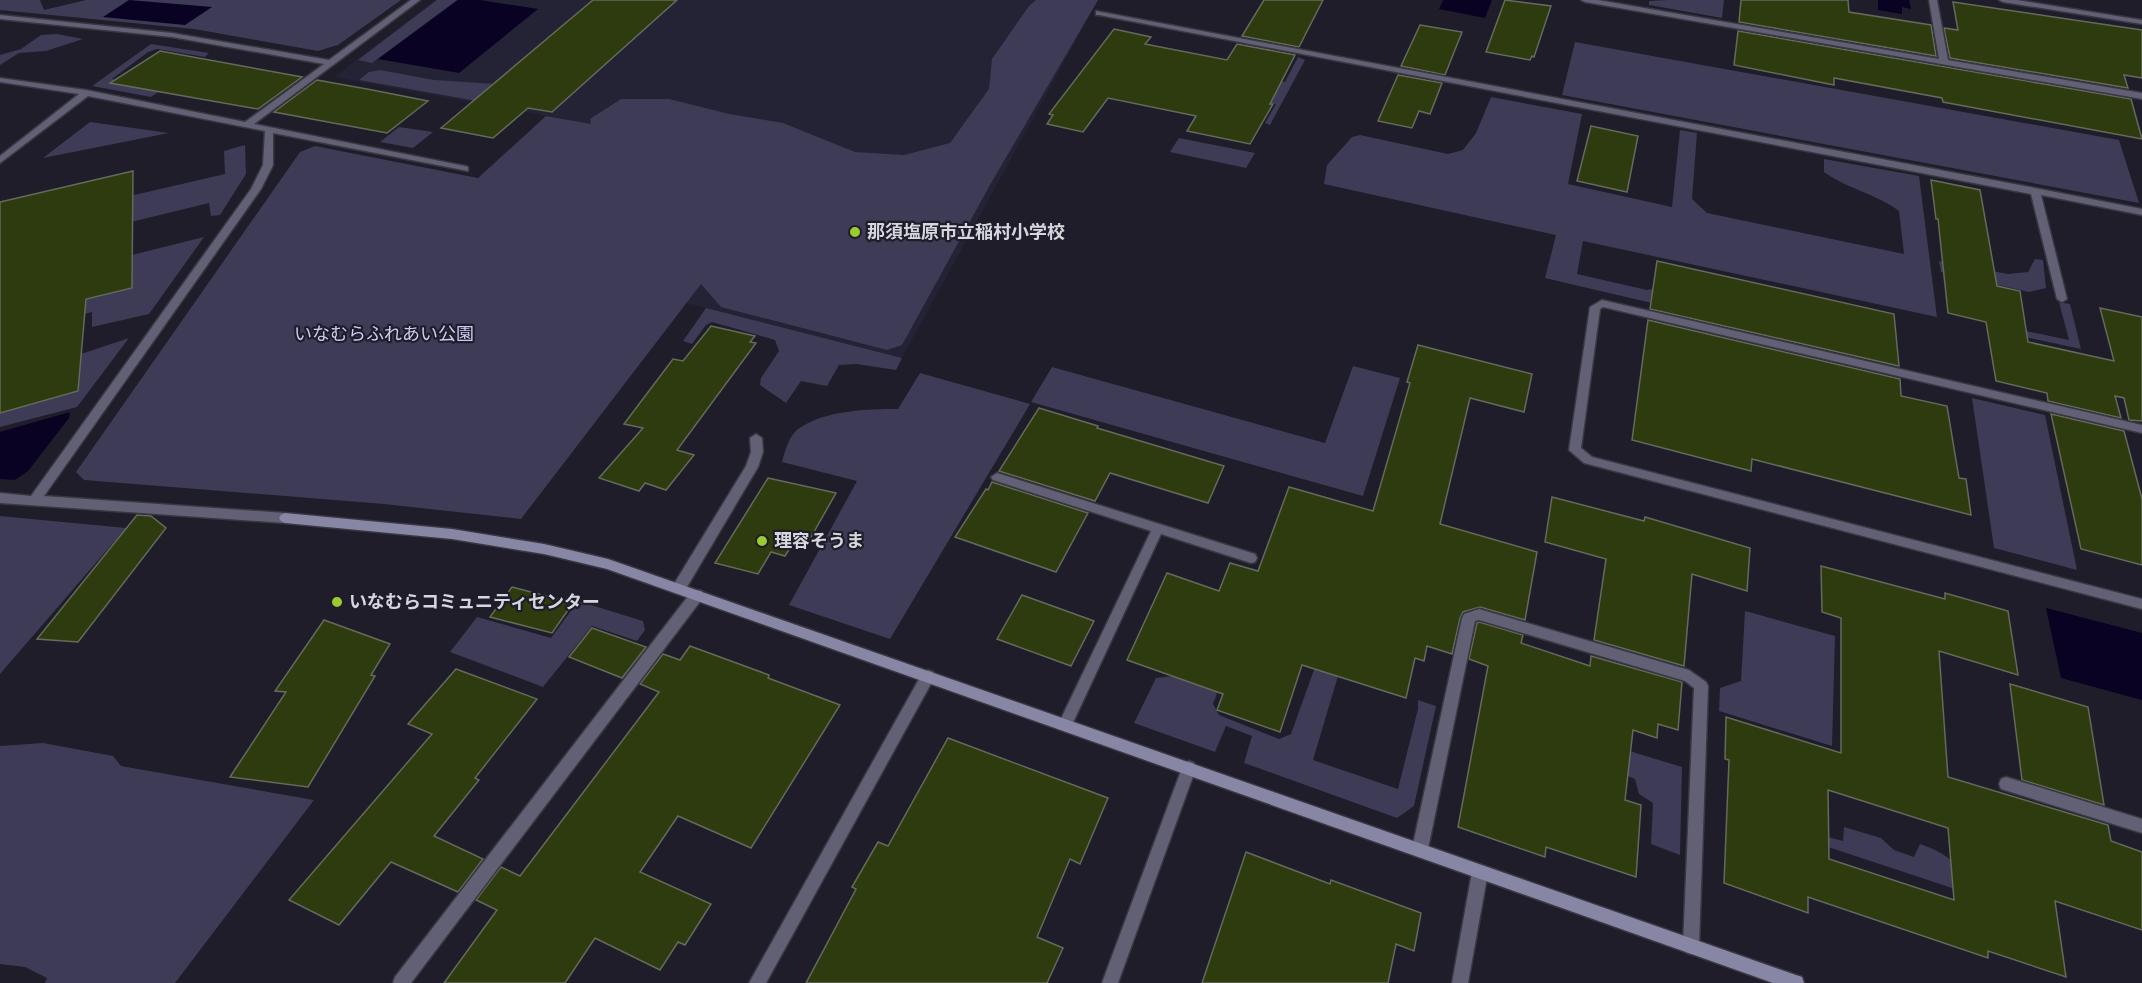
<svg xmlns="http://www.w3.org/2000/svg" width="2142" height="983" viewBox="0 0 2142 983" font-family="Signika,'Noto Sans JP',sans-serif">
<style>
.built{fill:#242335}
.green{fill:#3d3b56}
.water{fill:#090223}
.building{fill:#2d3b0f;stroke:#646a5c;stroke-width:1.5;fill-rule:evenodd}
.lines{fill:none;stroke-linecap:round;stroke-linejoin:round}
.lane-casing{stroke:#383742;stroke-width:3}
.street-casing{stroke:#383742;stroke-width:3}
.secondary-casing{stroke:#383742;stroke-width:3}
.lane{fill:#616074;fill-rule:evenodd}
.street{fill:#616074;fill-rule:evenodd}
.secondary{fill:#8786a5;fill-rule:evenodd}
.poi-dot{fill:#9cca31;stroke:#1e1d29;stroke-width:2}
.labels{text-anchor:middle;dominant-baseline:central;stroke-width:4.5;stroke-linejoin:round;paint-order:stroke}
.poi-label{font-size:18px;font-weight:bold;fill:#d6d6de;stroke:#1e1d29;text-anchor:start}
.park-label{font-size:18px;fill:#cccbf6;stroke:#1e1d29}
</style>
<rect width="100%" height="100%" fill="#1e1d29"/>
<polygon class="built" points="435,0 1098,0 902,358 686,303 793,161 334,77"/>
<g class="green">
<polygon points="0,0 40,0 44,10 86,0 401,0 338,45 318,51 194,29 0,10"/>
<polygon points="437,0 457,0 372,63 358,60"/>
<polygon points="1036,0 1098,0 990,185 902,345 887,350 721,307 701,284 521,519 384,504 84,480 76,472 300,152 315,146 478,178 546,116 591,124 590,119 621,99 669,99 729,114 783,123 855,152 904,155 950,143 989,89 992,59 1029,6"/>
<polygon points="1667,0 1724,0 1722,18 1649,5 1649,1"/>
<polygon points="57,34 83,39 46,51 19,53 0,65 0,55 21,49 41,35"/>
<polygon points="1575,42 2119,140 2139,203 1562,95"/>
<polygon points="151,44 209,53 205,57 157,49 148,52 112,79 138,84 173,82 151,97 92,86"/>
<polygon points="1298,57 1305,60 1270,125 1265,123 1276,104 1257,101 1268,78 1285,82"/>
<polygon points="380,70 434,80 496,84 499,105 359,80 369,72"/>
<path d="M1491 97 1582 114 1568 184 1672 207 1680 130 1697 133 1692 199 1707 213 1904 254 1899 211C1875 193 1847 189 1824 172V159L1919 176 1937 317 1583 241 1577 274 1647 290 1658 288 1673 308 1545 278 1556 235 1324 184 1327 165 1352 137 1360 135 1448 154 1463 150 1476 133Z"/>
<polygon points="90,122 169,133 43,158"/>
<polygon points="399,127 433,132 413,148 380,142"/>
<polygon points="1179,138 1255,153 1246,168 1170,152"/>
<polygon points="245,145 246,174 220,215 211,216 209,203 0,254 0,226 225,174 224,151"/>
<polygon points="204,237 149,314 92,327 92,312 0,336 0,321 131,288 132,255"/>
<polygon points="2035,259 2043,260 2046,288 2029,292 1941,272 1939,261 2008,274 2028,272"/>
<polygon points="2059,302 2070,304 2081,349 2006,333 2006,327 2069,340"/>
<polygon points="706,308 902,358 896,370 856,364 839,365 827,386 801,381 786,403 760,385 761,378 779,351 775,340 712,322 706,325 692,344 683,341"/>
<polygon points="129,338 77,407 0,427 0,413 78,391 81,354"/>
<polygon points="1353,366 1400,378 1363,496 1031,402 1052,367 1325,443"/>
<path d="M920 373 1030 404 890 639 789 605 857 481 782 462C785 451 789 436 798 429 825 410 867 409 898 409Z"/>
<polygon points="1972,398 2045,415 2077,570 1994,548"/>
<polygon points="0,516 126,528 0,674"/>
<polygon points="578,601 643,621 645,630 637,641 592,626 543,687 450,652 477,617 551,638"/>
<polygon points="1745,611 1835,636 1832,746 1719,711 1720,688 1741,681"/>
<polygon points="1228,664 1213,704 1219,715 1279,739 1291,734 1315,667 1338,676 1313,760 1398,789 1418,709 1418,700 1436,706 1414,806 1397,818 1244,763 1252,736 1226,726 1215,752 1134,723 1156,678 1181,675"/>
<polygon points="43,743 113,756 121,766 314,800 175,983 45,983 47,978 25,967 0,964 0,746"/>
<polygon points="1616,747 1682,767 1680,855 1651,844 1653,803 1639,794 1635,779 1613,770"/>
<path d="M1844 827 1881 838 1894 850 1914 857 1920 844C1950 854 1963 868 1976 896L1795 836 1799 829 1843 841Z"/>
</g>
<g class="water">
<polygon points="129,0 212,7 185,25 103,17"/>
<polygon points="458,0 480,0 538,9 459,73 378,59"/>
<polygon points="1443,0 1492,0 1485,18 1439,9"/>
<polygon points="1878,0 1909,0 1911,9 1902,7 1902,14 1878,10"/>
<polygon points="70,412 69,418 28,471 15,480 0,479 0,432"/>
<polygon points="2046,608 2142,633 2142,700 2061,678"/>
</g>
<g class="building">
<polygon points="593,0 677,0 552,112 528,108 493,138 441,128"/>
<polygon points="1264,0 1323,0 1299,47 1242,36"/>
<polygon points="1505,0 1551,6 1534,57 1532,56 1530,60 1486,52"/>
<polygon points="1741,0 1848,0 1849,12 1931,25 1936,56 1739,22"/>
<polygon points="1953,2 2142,30 2142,78 2124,75 2128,88 1950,58 1944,28 1958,30"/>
<polygon points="1420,25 1462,32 1445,75 1401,66"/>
<polygon points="1114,29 1151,37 1145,44 1227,60 1237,44 1295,55 1270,104 1273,104 1250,144 1187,131 1196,116 1108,98 1083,132 1047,124 1053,115 1049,114"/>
<polygon points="1738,31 2131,99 2142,139 1943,102 1942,98 1834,78 1834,85 1734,65"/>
<polygon points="160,51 302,77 258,109 110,83"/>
<polygon points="1398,75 1442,83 1430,114 1419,111 1412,128 1378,121"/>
<polygon points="317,80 367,89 428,101 387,133 274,112"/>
<polygon points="1591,126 1638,136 1627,192 1577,181"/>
<polygon points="133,171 132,288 86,299 78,391 0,413 0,202"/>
<polygon points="1931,180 1980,190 1997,286 2020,291 2028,342 2114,361 2100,308 2142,317 2142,421 2129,420 2124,398 2115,396 2121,418 2048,401 2047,393 1996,381 1986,322 1948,313 1938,219 1936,219"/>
<polygon points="1657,261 1894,314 1899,366 1650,309"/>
<polygon points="1648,320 1900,379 1901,396 1947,406 1959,478 1966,479 1971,515 1752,459 1751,471 1632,440"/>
<polygon points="711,326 755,336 750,342 756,343 677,450 694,455 666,490 645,483 639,491 599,478 643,428 624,424 673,359 683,361"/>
<polygon points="1418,345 1532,374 1524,412 1470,398 1440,524 1537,552 1525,620 1480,607 1463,612 1460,618 1452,654 1427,646 1424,661 1415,658 1406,698 1302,665 1280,732 1217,710 1223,694 1127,660 1167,573 1219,591 1230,563 1258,571 1289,487 1373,511 1410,383 1407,382"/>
<polygon points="1039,408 1098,426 1097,428 1224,466 1208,503 1110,473 1095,501 999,471"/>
<polygon points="2051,414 2124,431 2142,499 2142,565 2081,549"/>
<polygon points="768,478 836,493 806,546 793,543 785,556 771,552 758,574 715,563"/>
<polygon points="992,482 1088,513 1056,572 955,537 986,489 988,490"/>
<polygon points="1552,497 1644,521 1645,517 1750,548 1747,591 1692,574 1684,666 1594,640 1606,559 1545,542"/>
<polygon points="137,515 151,516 166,528 78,642 37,639"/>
<path d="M1821 566 1945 599V593L2008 611 2018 675 1939 651 1948 777 2108 825 2111 841 2142 852V930L2055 901 2066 977 1988 951V958L1808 897V913L1724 883 1729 760 1725 759 1726 717 1841 753V618L1822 612ZM1828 790 1948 828 1954 900 1829 859Z"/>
<polygon points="512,587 573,603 552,633 490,617"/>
<polygon points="1022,595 1094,621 1071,666 997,639"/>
<polygon points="324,620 390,644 371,675 375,676 308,787 230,777 286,692 275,691"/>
<polygon points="1479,622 1523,635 1521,643 1590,666 1591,656 1682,682 1678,730 1658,724 1657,738 1633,730 1625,800 1641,805 1636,877 1546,847 1545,857 1458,827 1488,666 1469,659 1477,623"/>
<polygon points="592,628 646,647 622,678 569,657"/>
<polygon points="690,646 769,675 768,678 840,705 751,848 678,816 640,872 711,904 685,945 678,942 660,970 595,938 565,983 444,983 497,910 476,900 501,867 520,876 659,692 640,684 663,654 680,660"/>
<polygon points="456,669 537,699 475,778 479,780 434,836 483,859 458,892 391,862 339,925 289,900 432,734 408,724"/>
<polygon points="2010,684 2088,707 2104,805 2022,780"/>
<polygon points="948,738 1108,798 1080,864 1070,859 1037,937 1063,948 1047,983 806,983 856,889 852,887 878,842 888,846"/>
<polygon points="1246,852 1330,884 1331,880 1421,913 1414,951 1396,944 1388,983 1202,983"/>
</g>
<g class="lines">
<defs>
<polygon id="lane" points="756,434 762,438 763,452 758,467 684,592 679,593 674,592 673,588 674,584 746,466 751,452 750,438"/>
<g id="street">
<polygon points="411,0 420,0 254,124 465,166 468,167 468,171 273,133 273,165 261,189 44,496 285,513 289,515 291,518 289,521 285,523 0,503 0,493 31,496 251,189 263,165 265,131 88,96 0,163 0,156 79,94 0,82 0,78 86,90 245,122 324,64 172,37 0,19 0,15 172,33 329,60"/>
<polygon points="1581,0 1598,0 1939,59 1929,0 1937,0 1948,60 2142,93 2142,99 1585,2"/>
<polygon points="1999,0 2017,0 2142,20 2142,24 2003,2"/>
<polygon points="1096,11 2035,188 2142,209 2142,215 2041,195 2067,299 2062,302 2057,299 2031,194 1099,15 1096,15"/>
<polygon points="1602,300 2142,425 2142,433 1603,307 1600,309 1581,448 1592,457 2142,599 2142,609 1584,463 1569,450 1590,307"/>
<polygon points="997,473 1255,554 1257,558 1255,562 1251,563 1161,534 1070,729 1065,731 1060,729 1058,725 1151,531 993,480 991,477"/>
<polygon points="697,590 702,591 703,595 702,599 411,983 393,983 395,977 692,591"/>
<polygon points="1479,609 1689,670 1706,682 1708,686 1699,946 1697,952 1691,954 1685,952 1683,946 1694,688 1685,681 1479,620 1475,621 1428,849 1425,854 1420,856 1415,854 1412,849 1462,618 1464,614"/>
<polygon points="928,670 933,672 935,676 933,680 766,983 749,983 923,672"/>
<polygon points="1189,761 1194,763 1196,768 1118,983 1102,983 1182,768 1184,763"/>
<polygon points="2006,777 2142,819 2142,833 2001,789 1999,784 2001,779"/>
<polygon points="1480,865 1485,867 1488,872 1468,983 1452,983 1472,872 1475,867"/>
</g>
<polygon id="secondary" points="285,513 452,529 544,544 608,559 1796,975 1802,977 1804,983 1773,983 607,569 544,554 452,539 285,523 281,521 279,518 281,515"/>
</defs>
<use href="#lane" class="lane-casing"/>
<use href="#street" class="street-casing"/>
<use href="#secondary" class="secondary-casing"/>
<use href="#lane" class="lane"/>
<use href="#street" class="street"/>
<use href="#secondary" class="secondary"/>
</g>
<g class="poi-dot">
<circle cx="855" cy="232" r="6"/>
<circle cx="762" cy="541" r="6"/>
<circle cx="337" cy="602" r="6"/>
</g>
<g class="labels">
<g class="poi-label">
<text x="867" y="232">那須塩原市立稲村小学校</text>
<text x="774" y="541">理容そうま</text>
<text x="349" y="602">いなむらコミュニティセンター</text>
</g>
<g class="park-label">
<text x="384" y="334">いなむらふれあい公園</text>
</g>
</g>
</svg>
